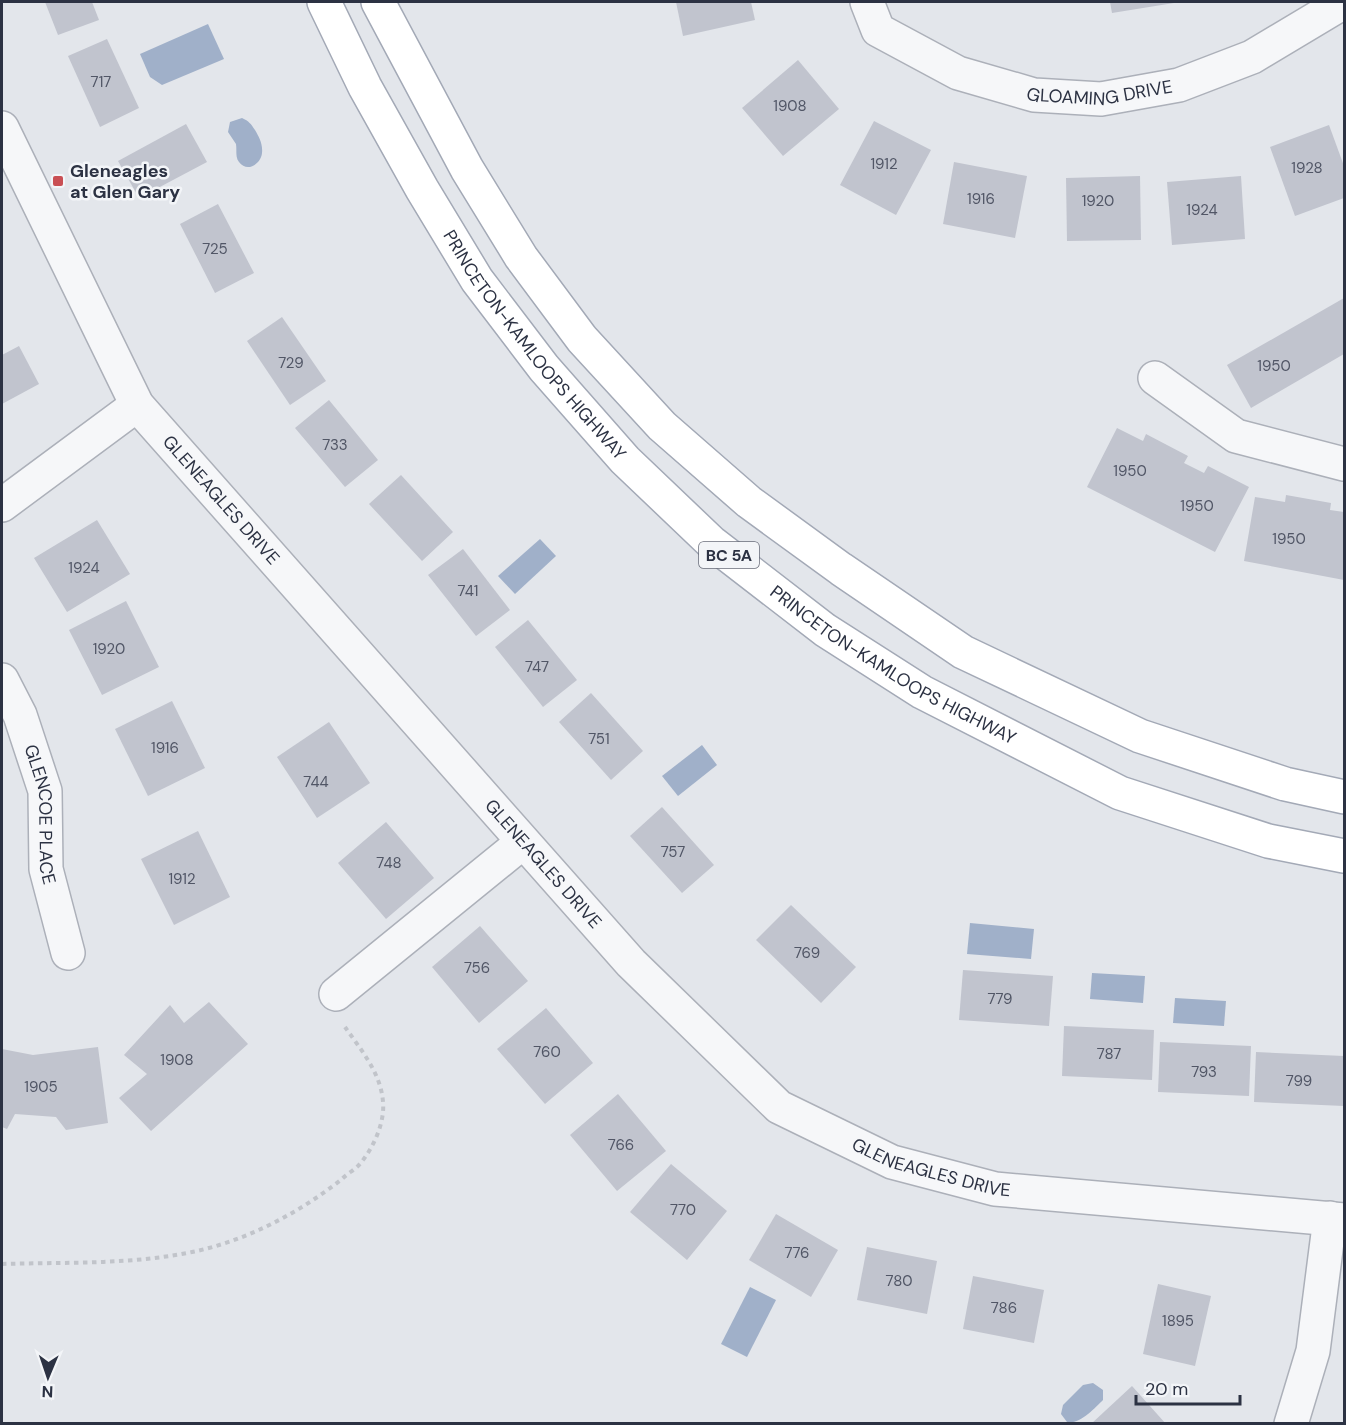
<svg xmlns="http://www.w3.org/2000/svg" width="1346" height="1425" viewBox="0 0 1346 1425" font-family="'DM Sans',sans-serif">
<style>
.water{fill:#a0b0c9}
.building{fill:#c1c4ce}
.lines{fill:none;stroke-linecap:round;stroke-linejoin:round}
.minor-casing{stroke:#acb0b9;stroke-width:36}
.major-casing{stroke:#a3a9b6;stroke-width:36}
.path{stroke:#c1c4ca;stroke-width:4;stroke-dasharray:4.5 4.5;stroke-linecap:butt}
.minor{stroke:#f6f7f9;stroke-width:33}
.major{stroke:#fff;stroke-width:33}
.poi-dot{fill:#c94f54;stroke:#f3f5f8;stroke-width:2}
.labels{text-anchor:middle;dominant-baseline:central;stroke-width:5;stroke-linejoin:round;paint-order:stroke}
.number-label{font-size:15px;fill:#515666}
.shield{fill:#f3f5f8;stroke:#686c79;stroke-width:1.5}
.shield-label{font-size:16px;font-weight:bold;fill:#2c3243}
.street-label{font-size:18px;fill:#2c3243;stroke:#f3f5f8}
.poi-label{font-size:18px;font-weight:bold;fill:#2c3243;stroke:#f3f5f8;text-anchor:start}
</style>
<rect width="100%" height="100%" fill="#e3e6eb"/>
<g class="water">
<polygon points="208,24 224,59 162,85 150,77 140,54"/>
<path d="M242 118C249 121 251 124 255 130 259 137 263 144 262 153 261 164 247 173 239 162 235 157 237 150 236 144L228 132 230 122Z"/>
<polygon points="540,539 556,556 515,594 498,576"/>
<polygon points="702,745 717,765 678,796 662,776"/>
<polygon points="970,923 1034,929 1031,959 967,954"/>
<polygon points="1092,973 1145,976 1143,1003 1090,999"/>
<polygon points="1175,998 1226,1001 1224,1026 1173,1023"/>
<polygon points="750,1287 776,1300 747,1357 721,1344"/>
<path d="M1093 1383 1103 1390V1400C1095 1408 1079 1425 1067 1422L1061 1414 1063 1405 1083 1385Z"/>
</g>
<g class="building">
<polygon points="45,2 92,2 99,20 58,35"/>
<polygon points="676,2 751,2 755,20 683,36"/>
<polygon points="1110,2 1174,2 1174,3 1112,13"/>
<polygon points="107,39 139,108 100,127 68,56"/>
<polygon points="798,60 839,109 783,156 742,108"/>
<polygon points="874,121 931,150 896,215 840,185"/>
<polygon points="186,124 207,162 139,198 118,161"/>
<polygon points="1329,125 1344,166 1344,198 1295,216 1270,147"/>
<polygon points="954,162 1027,176 1015,238 943,224"/>
<polygon points="1140,176 1141,240 1067,241 1066,178"/>
<polygon points="1241,176 1245,239 1172,245 1167,182"/>
<polygon points="218,204 254,273 215,293 180,224"/>
<polygon points="1344,298 1344,354 1251,408 1227,365"/>
<polygon points="282,317 326,381 290,405 247,341"/>
<polygon points="19,346 39,384 2,404 2,355"/>
<polygon points="329,400 378,460 345,487 295,428"/>
<polygon points="1117,428 1143,441 1146,434 1188,456 1184,463 1204,473 1208,466 1249,487 1215,552 1087,487"/>
<polygon points="401,475 453,532 422,561 369,504"/>
<polygon points="1286,495 1331,503 1330,510 1344,512 1344,580 1244,561 1255,497 1285,502"/>
<polygon points="97,520 130,574 67,612 34,558"/>
<polygon points="463,549 510,610 476,636 428,575"/>
<polygon points="126,601 159,667 102,695 69,630"/>
<polygon points="528,620 577,680 543,707 495,647"/>
<polygon points="591,693 643,751 611,780 559,722"/>
<polygon points="172,701 205,768 148,796 115,729"/>
<polygon points="329,722 370,783 317,818 277,757"/>
<polygon points="662,807 714,865 682,893 630,836"/>
<polygon points="386,822 434,878 386,919 338,863"/>
<polygon points="198,831 230,897 174,925 141,859"/>
<polygon points="791,905 856,967 821,1003 756,940"/>
<polygon points="480,926 528,981 479,1023 432,967"/>
<polygon points="963,970 1053,976 1049,1026 959,1020"/>
<polygon points="209,1002 248,1044 151,1131 119,1098 147,1074 124,1055 170,1005 184,1023"/>
<polygon points="546,1008 593,1063 545,1104 497,1049"/>
<polygon points="1064,1026 1154,1030 1152,1080 1062,1076"/>
<polygon points="1160,1042 1251,1046 1249,1096 1158,1092"/>
<polygon points="98,1047 108,1123 66,1130 56,1117 15,1114 7,1129 2,1127 2,1049 33,1055"/>
<polygon points="1256,1052 1344,1056 1344,1106 1254,1102"/>
<polygon points="618,1094 666,1151 617,1191 570,1135"/>
<polygon points="671,1164 727,1211 687,1260 630,1212"/>
<polygon points="776,1214 838,1250 811,1297 749,1260"/>
<polygon points="867,1247 937,1261 927,1314 857,1300"/>
<polygon points="973,1276 1044,1290 1034,1343 963,1329"/>
<polygon points="1158,1284 1211,1296 1195,1366 1143,1354"/>
<polygon points="1132,1386 1166,1424 1091,1424"/>
</g>
<g class="lines">
<defs>
<g id="minor">
<path id="s1" d="M867 2 878 30 958 73 1034 95 1101 99 1179 85 1252 57 1344 2"/>
<path id="s2" d="M2 128 137 405 631 963 779 1107 892 1162 995 1189 1344 1220"/>
<polyline points="1155,378 1236,436 1344,464"/>
<polyline points="2,505 137,405"/>
<path id="s3" d="M2 680 20 715 45 791 46 869 68 953"/>
<polyline points="336,994 523,842"/>
<polyline points="1291,1424 1313,1351 1330,1218"/>
</g>
<g id="major">
<path id="s4" d="M324 2 365 87 422 189 477 280 544 368 625 460 711 542 825 630 922 692 1120 793 1268 841 1344 856"/>
<polyline points="378,2 467,169 521,257 582,339 662,426 749,502 841,569 963,652 1140,736 1285,784 1344,797"/>
</g>
</defs>
<use href="#minor" class="minor-casing"/>
<use href="#major" class="major-casing"/>
<path class="path" d="M2 1264C64 1262 130 1265 192 1252 246 1241 299 1213 342 1179 347 1174 354 1170 359 1165 373 1149 385 1123 383 1102 381 1073 361 1050 345 1027"/>
<use href="#minor" class="minor"/>
<use href="#major" class="major"/>
</g>
<rect class="poi-dot" x="52" y="175" width="12" height="12" rx="3"/>
<g class="labels">
<g class="number-label">
<text x="101" y="82">717</text>
<text x="790" y="106">1908</text>
<text x="884" y="164">1912</text>
<text x="1307" y="168">1928</text>
<text x="981" y="199">1916</text>
<text x="1098" y="201">1920</text>
<text x="1202" y="210">1924</text>
<text x="215" y="249">725</text>
<text x="291" y="363">729</text>
<text x="1274" y="366">1950</text>
<text x="335" y="445">733</text>
<text x="1130" y="471">1950</text>
<text x="1197" y="506">1950</text>
<text x="1289" y="539">1950</text>
<text x="84" y="568">1924</text>
<text x="468" y="591">741</text>
<text x="109" y="649">1920</text>
<text x="537" y="667">747</text>
<text x="599" y="739">751</text>
<text x="165" y="748">1916</text>
<text x="316" y="782">744</text>
<text x="673" y="852">757</text>
<text x="389" y="863">748</text>
<text x="182" y="879">1912</text>
<text x="807" y="953">769</text>
<text x="477" y="968">756</text>
<text x="1000" y="999">779</text>
<text x="547" y="1052">760</text>
<text x="1109" y="1054">787</text>
<text x="177" y="1060">1908</text>
<text x="1204" y="1072">793</text>
<text x="1299" y="1081">799</text>
<text x="41" y="1087">1905</text>
<text x="621" y="1145">766</text>
<text x="683" y="1210">770</text>
<text x="797" y="1253">776</text>
<text x="899" y="1281">780</text>
<text x="1004" y="1308">786</text>
<text x="1178" y="1321">1895</text>
</g>
<rect class="shield" x="699" y="542" width="60" height="26" rx="4.5"/>
<g class="shield-label">
<text x="729" y="555">BC 5A</text>
</g>
<g class="street-label">
<text stroke="none"><textPath href="#s1" startOffset="266">GLOAMING DRIVE</textPath></text>
<text stroke="none"><textPath href="#s4" startOffset="404">PRINCETON-KAMLOOPS HIGHWAY</textPath></text>
<text stroke="none"><textPath href="#s2" startOffset="435">GLENEAGLES DRIVE</textPath></text>
<text stroke="none"><textPath href="#s4" startOffset="890">PRINCETON-KAMLOOPS HIGHWAY</textPath></text>
<text stroke="none"><textPath href="#s3" startOffset="142">GLENCOE PLACE</textPath></text>
<text stroke="none"><textPath href="#s2" startOffset="921">GLENEAGLES DRIVE</textPath></text>
<text stroke="none"><textPath href="#s2" startOffset="1425">GLENEAGLES DRIVE</textPath></text>
</g>
<g class="poi-label">
<text x="70" y="171">Gleneagles<tspan x="70" dy="21">at Glen Gary</tspan></text>
</g>
</g>
<rect width="1346" height="1425" fill="none" stroke="#2c3243" stroke-width="6"/>
<g transform="translate(48 1377) rotate(182)" stroke="#f3f5f8" stroke-width="4.5" paint-order="stroke">
<path d="M0-4.5L10 22L0 15L-10 22Z" fill="#2c3243"/>
<text y="-9" font-size="16" font-weight="bold" text-anchor="middle" fill="#2c3243">N</text>
</g>
<path d="M1136 1395v9h104v-9" fill="none" stroke="#2c3243" stroke-width="3"/>
<text x="1145" y="1395" font-size="18" fill="#2c3243" stroke="#f3f5f8" stroke-width="4.5" paint-order="stroke">20 m</text>
</svg>
